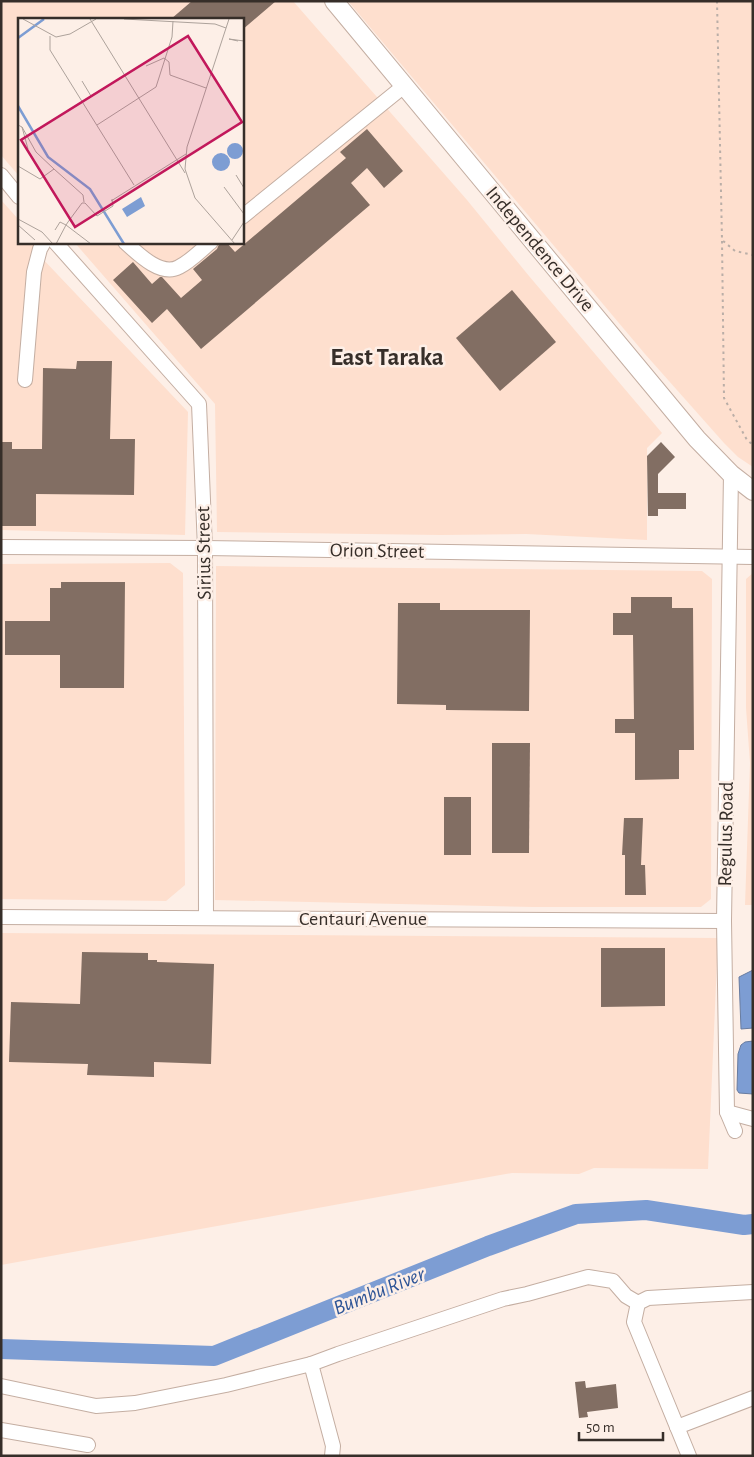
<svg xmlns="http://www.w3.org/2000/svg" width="754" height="1457" viewBox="0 0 754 1457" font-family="'Alegreya Sans',sans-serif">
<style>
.built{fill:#fedfce}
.water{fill:#7d9dd3;stroke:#687ca0}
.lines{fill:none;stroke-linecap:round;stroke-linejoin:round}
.river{stroke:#7d9dd3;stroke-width:20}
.building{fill:#826e63}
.minor-casing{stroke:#c4aea2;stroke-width:16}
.major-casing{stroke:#c4aea2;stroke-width:20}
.path{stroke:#baaea7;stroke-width:2;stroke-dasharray:2.5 4;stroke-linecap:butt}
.minor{stroke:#fff;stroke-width:14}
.major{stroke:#fff;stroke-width:18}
.labels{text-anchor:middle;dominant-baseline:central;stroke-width:5;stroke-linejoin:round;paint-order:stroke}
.street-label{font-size:20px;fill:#362e29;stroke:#fdefe7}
.water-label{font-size:21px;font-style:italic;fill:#2d5496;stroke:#fdefe7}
.district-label{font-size:25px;font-weight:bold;fill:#362e29;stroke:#fdefe7}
.inset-river{fill:none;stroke:#7d9dd3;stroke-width:2.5}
.inset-road{fill:none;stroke:#ada29b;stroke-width:1}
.view{fill:#c2185b;fill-opacity:0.15;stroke:#c2185b;stroke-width:2.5}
.inset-edge{fill:none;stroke:#362e29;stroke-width:2.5}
</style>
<rect width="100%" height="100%" fill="#fdefe7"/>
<g class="built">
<polygon points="1,1 293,1 467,200 529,276 662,433 647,448 647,540 526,534 441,535 217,532 215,404 75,243 242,242 242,19 19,19 19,176 1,155"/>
<polygon points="348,1 753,1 753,467 738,457 724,443 645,354"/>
<polygon points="1,200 19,220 19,242 32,243 39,255 188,412 185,535 1,530"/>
<polygon points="170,563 183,573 185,885 166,901 1,899 1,564"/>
<polygon points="216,566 702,571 712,579 711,899 701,907 533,907 215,900"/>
<polygon points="753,573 753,905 745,905 750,763 746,708 746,579"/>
<polygon points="1,933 718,938 708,1169 594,1168 579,1174 512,1173 1,1265"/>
</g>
<g class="water">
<polygon points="753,970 753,1028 741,1029 739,977"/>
<polygon points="753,1041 753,1094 739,1093 737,1090 738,1054 741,1045 745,1042"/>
</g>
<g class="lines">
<polyline class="river" points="1,1349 214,1356 488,1246 576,1214 646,1210 744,1225 753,1224"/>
</g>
<g class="building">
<polygon points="192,1 276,1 242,30 242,19 171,19"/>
<polygon points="367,129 403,171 384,188 367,168 351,183 370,205 201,349 167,309 152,323 113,280 133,262 152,284 160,277 162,277 181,298 202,280 193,269 217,249 220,242 226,242 235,252 346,158 340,152"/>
<polygon points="512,290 556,342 500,391 456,338"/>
<polygon points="77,361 112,361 110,439 135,439 134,495 36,494 36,526 1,526 1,442 12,442 12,449 42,449 43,368 76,369"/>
<polygon points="661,442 675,457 658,474 658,493 686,493 686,509 658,509 658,516 648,516 647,456"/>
<polygon points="61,582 125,582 124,688 60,688 60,655 5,655 5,621 50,621 50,588 61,588"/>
<polygon points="631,597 672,597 672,608 693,608 694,750 679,750 679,779 635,780 635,733 615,733 615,719 634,719 633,635 613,635 613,613 631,613"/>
<polygon points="398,603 440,603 440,610 530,610 529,711 446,710 446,705 397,704"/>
<polygon points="492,743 530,743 529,853 492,853"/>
<rect x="444" y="797" width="27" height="58"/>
<polygon points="624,818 643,818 641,865 645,865 646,895 625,895 625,855 622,855"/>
<polygon points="601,948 665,948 665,1006 601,1007"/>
<polygon points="82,952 148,953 148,960 157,960 157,962 214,964 211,1064 154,1062 154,1077 87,1075 88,1064 9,1062 11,1002 80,1004"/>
<polygon points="585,1381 586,1388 616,1384 618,1408 587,1412 588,1417 579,1418 575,1382"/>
</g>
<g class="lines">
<defs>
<g id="minor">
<polyline points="1,175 19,197"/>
<polyline points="242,217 404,86"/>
<polyline points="55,242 199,404 205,548 206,918"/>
<path d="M125 242C138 254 161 277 179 267 191 261 201 250 211 242"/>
<polyline points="25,380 34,272 40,249 44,242"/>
<polyline points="731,474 724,921 727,1112 735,1131"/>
<polyline points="1,547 205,548 753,557"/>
<polyline points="1,917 724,921"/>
<polyline points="727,1112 753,1119"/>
<polyline points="1,1386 96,1406 135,1403 226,1385 311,1364"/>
<polyline points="677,1427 753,1398"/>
<polyline points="1,1430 88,1445"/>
<polyline points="332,1456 333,1446 311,1364 338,1354 503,1299 527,1294 588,1277 613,1281 626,1296 638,1303"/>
<polyline points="689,1456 634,1322 638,1303 648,1298 753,1292"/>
</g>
<polyline id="major" points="334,1 697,439 731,474 753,491"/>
</defs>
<use href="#minor" class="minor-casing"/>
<use href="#major" class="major-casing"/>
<g class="path">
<polyline points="717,1 722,240 735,251 753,255"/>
<polyline points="722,241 724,398 747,440 753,445"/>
</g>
<use href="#minor" class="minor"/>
<use href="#major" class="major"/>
</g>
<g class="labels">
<g class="street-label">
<text transform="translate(540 249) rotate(50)">Independence Drive</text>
<text transform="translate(377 551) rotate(1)">Orion Street</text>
<text transform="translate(204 553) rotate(-91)">Sirius Street</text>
<text transform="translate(726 834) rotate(-89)">Regulus Road</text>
<text x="363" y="919">Centauri Avenue</text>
</g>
<g class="water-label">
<text transform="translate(379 1291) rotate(-22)">Bumbu River</text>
</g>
<g class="district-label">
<text x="387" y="357">East Taraka</text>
</g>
</g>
<g transform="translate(18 18)">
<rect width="226" height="226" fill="#fdefe7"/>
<path d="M209 133a8 8 0 1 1 16 0a8 8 0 1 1-16 0ZM194 144a9 9 0 1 1 18 0a9 9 0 1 1-18 0ZM123 179 127 188 109 199 104 191Z" fill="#7d9dd3"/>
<path class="inset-river" d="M0 20 26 1M0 88 30 139 72 171 106 226"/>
<path class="inset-road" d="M5 1 38 19 52 16 78 1M72 1 167 155M106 1 197 6 208 10M211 1 169 129 167 151 177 180 217 226M32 18V32L116 167M220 23 211 21 226 23M128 48 146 40 151 44 152 57 188 70M64 63 73 78 107 57M0 107 4 109 10 131M79 107 138 69 154 19 155 3M4 109 18 134 36 151M0 148 22 161 36 151 65 177 66 184M218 157 226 170M206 169 226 196M93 183 168 136M0 201 24 214 35 226M0 207 17 222M37 212 42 204 48 207 38 226M214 222 226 204M73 226 48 207 50 204 64 185H67L79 198 95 188 94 181"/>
<path class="view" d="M170 18 224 104 57 209 3 122Z"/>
<rect width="226" height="226" class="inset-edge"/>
</g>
<rect width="754" height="1457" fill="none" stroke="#362e29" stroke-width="5"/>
<path d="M579 1432v8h84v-8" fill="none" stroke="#362e29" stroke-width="2.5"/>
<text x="586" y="1432" font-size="15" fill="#362e29" stroke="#fdefe7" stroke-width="4" paint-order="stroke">50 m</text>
</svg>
